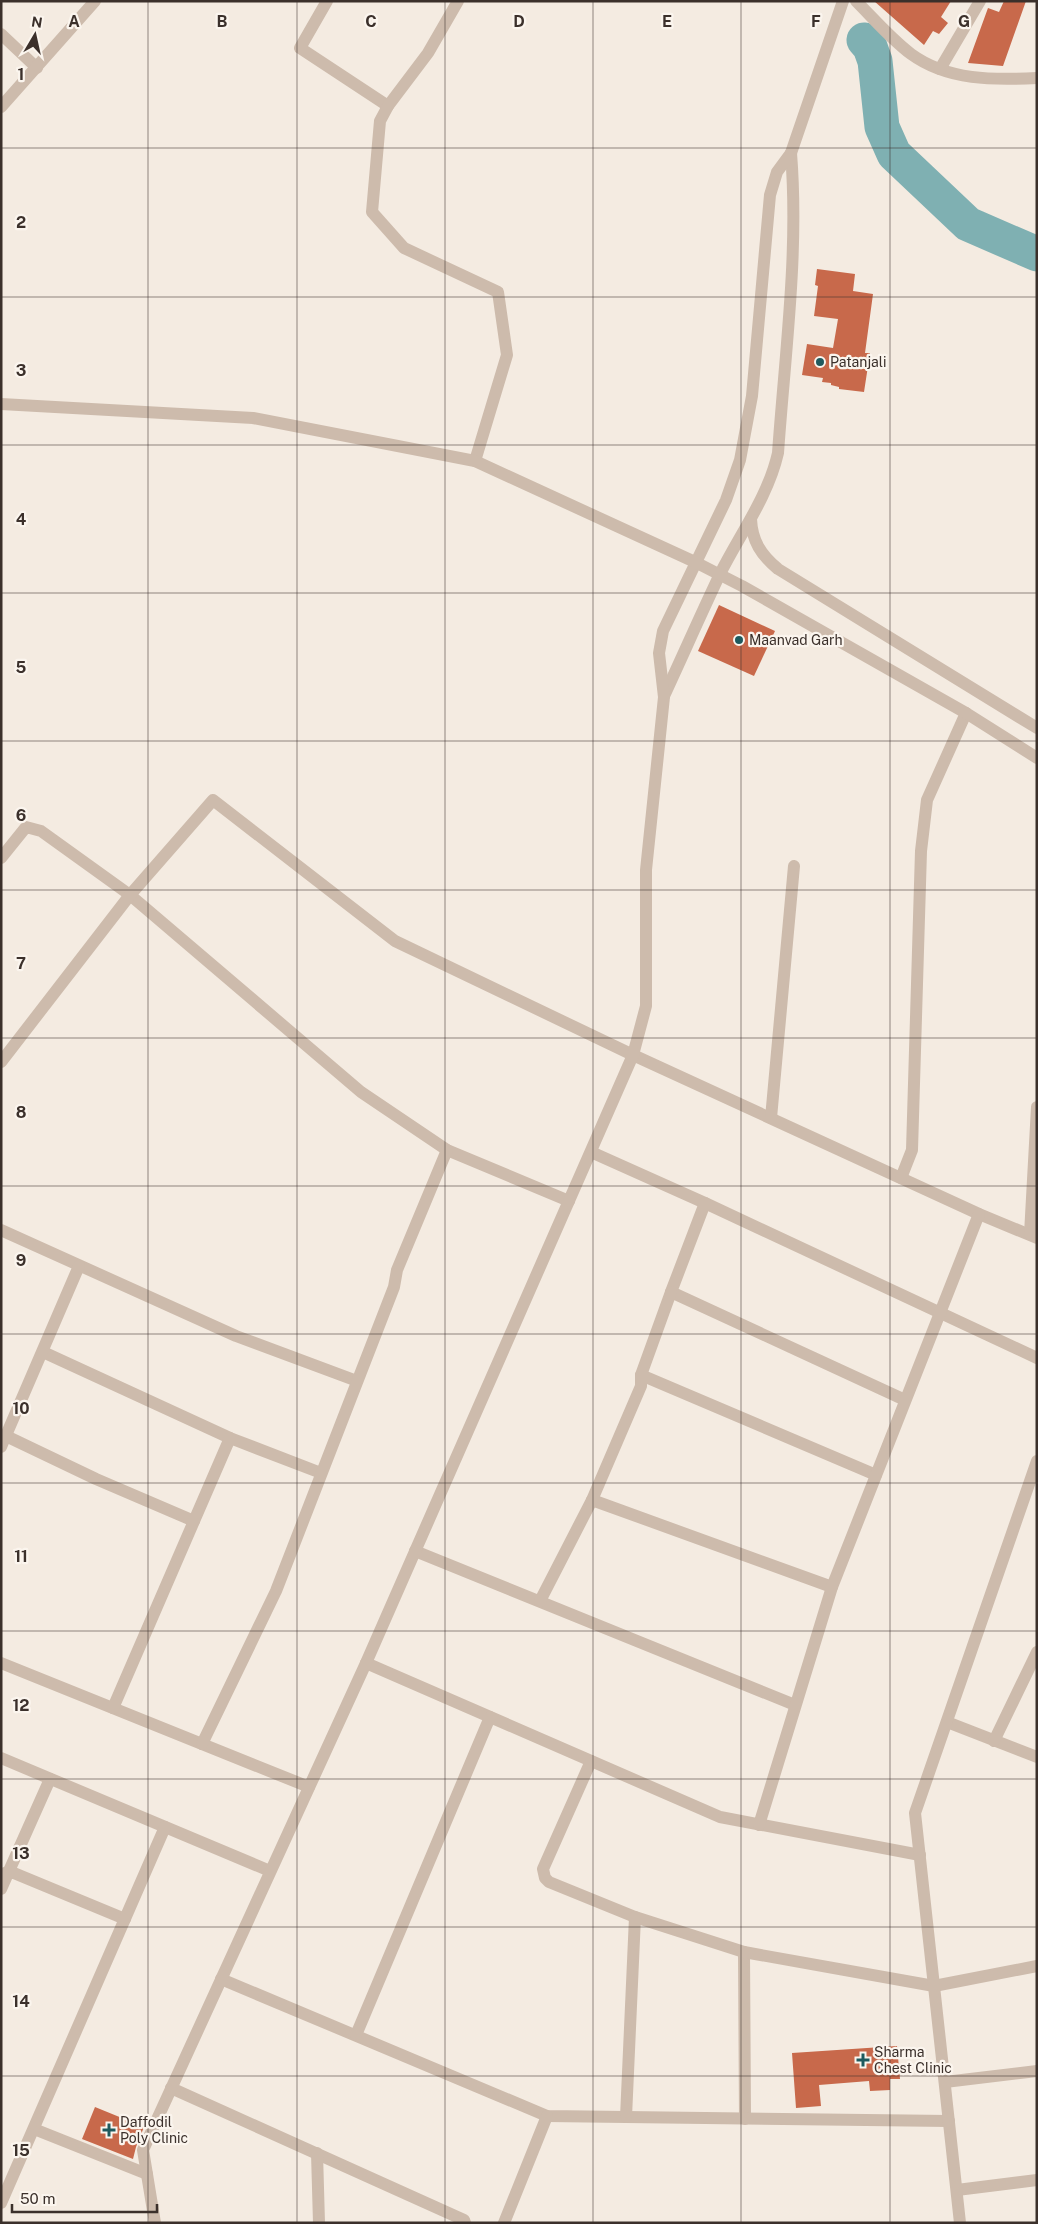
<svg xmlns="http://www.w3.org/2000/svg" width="1038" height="2224" viewBox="0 0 1038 2224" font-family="'Public Sans',sans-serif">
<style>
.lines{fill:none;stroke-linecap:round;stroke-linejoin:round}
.river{stroke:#7fb0b2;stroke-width:35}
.building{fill:#c8694b}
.minor{stroke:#cdbbac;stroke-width:12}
.tertiary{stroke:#cdbbac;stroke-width:12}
.grid{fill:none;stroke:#3b302b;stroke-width:1;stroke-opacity:0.55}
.poi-dot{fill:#1f5a5e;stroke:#fbf5ee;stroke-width:2}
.labels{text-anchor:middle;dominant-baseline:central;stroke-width:4.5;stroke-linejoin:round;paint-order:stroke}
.poi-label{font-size:14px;fill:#3b302b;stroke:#fbf5ee;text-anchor:start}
.grid-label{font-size:16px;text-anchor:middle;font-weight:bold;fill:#3b302b;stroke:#fbf5ee;stroke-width:4.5;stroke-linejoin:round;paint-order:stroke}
</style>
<rect width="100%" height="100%" fill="#f4ebe1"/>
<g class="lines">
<polyline class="river" points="864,40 870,47 875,61 882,127 894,154 968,224 1037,254"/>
</g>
<g class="building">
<polygon points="874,1 951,1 941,17 948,23 939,34 933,31 924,45"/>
<polygon points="1004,1 1026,1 1003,66 968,63 988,8 999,12"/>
<polygon points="817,269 855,274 853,291 873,294 865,353 870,353 864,392 839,389 839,387 831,385 831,383 822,382 823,378 802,375 807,344 833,348 838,319 814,316 818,286 815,285"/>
<polygon points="719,605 775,631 754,676 698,651"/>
<polygon points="897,2046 900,2079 890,2079 890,2090 870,2091 869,2081 819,2085 821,2106 796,2108 792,2053"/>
<polygon points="95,2107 144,2127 136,2147 133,2159 82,2139"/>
</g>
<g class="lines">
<g class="minor">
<polyline points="327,1 300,48 388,106"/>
<polyline points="458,1 428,53 388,106 380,121 372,212 404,248 498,292 507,355 475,461"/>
<path d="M856 1C874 19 891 39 911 54 948 81 994 80 1037 78"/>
<polyline points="1,34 37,68"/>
<polyline points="940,69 980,1"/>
<polyline points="1,107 95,1"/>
<polyline points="1,404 253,418 475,461 695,562"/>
<path d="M664 696C683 655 701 614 720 574 740 534 768 497 778 453 785 353 799 252 791 153"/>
<polyline points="1,858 26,827 41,831 130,895 361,1092 447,1150 569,1201"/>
<polyline points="1,1062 130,895 213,800 395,941 633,1055 979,1214 1037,1238"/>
<polyline points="771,1118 794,866"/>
<polyline points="591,1152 705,1203"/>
<polyline points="901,1178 912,1150 921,851 927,800 966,713"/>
<polyline points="1,1230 236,1336 357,1381"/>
<polyline points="1030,1234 1037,1107"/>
<polyline points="43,1352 230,1438 321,1473"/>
<polyline points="641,1375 876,1475"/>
<polyline points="905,1400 671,1292 705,1203 1037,1358"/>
<polyline points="6,1436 96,1479 194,1521"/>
<polyline points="1,1447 79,1266"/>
<polyline points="592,1500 832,1587"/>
<polyline points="415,1551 795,1705"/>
<polyline points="540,1601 592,1500 641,1386 641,1375 671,1292"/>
<polyline points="1,1663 309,1787"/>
<polyline points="366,1663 720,1817 920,1855"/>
<polyline points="113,1708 230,1438"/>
<polyline points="947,1722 1037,1757"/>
<polyline points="994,1741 1037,1652"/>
<polyline points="202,1744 276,1591 394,1287 397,1270 447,1150"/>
<polyline points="1,1758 270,1871"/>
<polyline points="591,1761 543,1869 545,1878 549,1882 635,1917"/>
<polyline points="759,1825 832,1587 979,1214"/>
<polyline points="1,1875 9,1871 50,1779"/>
<polyline points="1,1889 9,1871 125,1919"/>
<polyline points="744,1952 745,2119"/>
<polyline points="221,1979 547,2116 949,2121"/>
<polyline points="356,2035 490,1717"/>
<polyline points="945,2082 1037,2071"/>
<polyline points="171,2088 464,2220 465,2223"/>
<polyline points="626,2117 635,1917 744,1952 934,1986 1037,1966"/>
<polyline points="34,2129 147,2174"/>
<polyline points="317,2153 319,2223"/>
<polyline points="957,2190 1037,2180"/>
<polyline points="1,2203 165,1827"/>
<polyline points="155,2223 143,2150 366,1663 633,1055 646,1006 646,870 664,697 659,653 663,631 726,500 740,460 752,396 770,195 777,172 791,153 843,1"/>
<polyline points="504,2223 547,2116"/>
<polyline points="960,2223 915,1813 1037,1461"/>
</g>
<g class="tertiary">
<path d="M751 519C752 541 761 555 778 569L1037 728"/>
<polyline points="695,562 742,586 966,713 1037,758"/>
</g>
</g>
<path class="grid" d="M148 1V2223M297 1V2223M445 1V2223M593 1V2223M741 1V2223M890 1V2223M1 148H1037M1 297H1037M1 445H1037M1 593H1037M1 741H1037M1 890H1037M1 1038H1037M1 1186H1037M1 1334H1037M1 1483H1037M1 1631H1037M1 1779H1037M1 1927H1037M1 2076H1037"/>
<g class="poi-dot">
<circle cx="820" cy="362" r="5"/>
<circle cx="739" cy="640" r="5"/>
<path d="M860.5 2052.5h5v5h5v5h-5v5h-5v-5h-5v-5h5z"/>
<path d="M106.5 2122.5h5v5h5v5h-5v5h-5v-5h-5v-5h5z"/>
</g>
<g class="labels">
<g class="poi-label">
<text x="830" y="362">Patanjali</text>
<text x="749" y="640">Maanvad Garh</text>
<text x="874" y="2052">Sharma<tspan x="874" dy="16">Chest Clinic</tspan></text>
<text x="120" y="2122">Daffodil<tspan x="120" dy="16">Poly Clinic</tspan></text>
</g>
</g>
<g class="grid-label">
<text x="74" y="27">A</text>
<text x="222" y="27">B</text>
<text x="371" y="27">C</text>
<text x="519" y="27">D</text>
<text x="667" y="27">E</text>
<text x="816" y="27">F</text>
<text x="964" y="27">G</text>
<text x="21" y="80">1</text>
<text x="21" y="228">2</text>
<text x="21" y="376">3</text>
<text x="21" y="525">4</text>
<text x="21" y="673">5</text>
<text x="21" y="821">6</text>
<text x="21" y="969">7</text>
<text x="21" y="1118">8</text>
<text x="21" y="1266">9</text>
<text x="21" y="1414">10</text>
<text x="21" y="1562">11</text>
<text x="21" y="1711">12</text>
<text x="21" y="1859">13</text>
<text x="21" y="2007">14</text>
<text x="21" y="2156">15</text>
</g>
<rect width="1038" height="2224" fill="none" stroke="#3b302b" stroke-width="5"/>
<g transform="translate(35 35) rotate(9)" stroke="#fbf5ee" stroke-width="4" paint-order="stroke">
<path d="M0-4L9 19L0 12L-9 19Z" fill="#3b302b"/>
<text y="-8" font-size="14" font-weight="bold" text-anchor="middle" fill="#3b302b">N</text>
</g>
<path d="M12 2204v8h145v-8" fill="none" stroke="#3b302b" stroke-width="2.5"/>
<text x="20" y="2204" font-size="15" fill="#3b302b" stroke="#fbf5ee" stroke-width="4" paint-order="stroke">50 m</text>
</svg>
